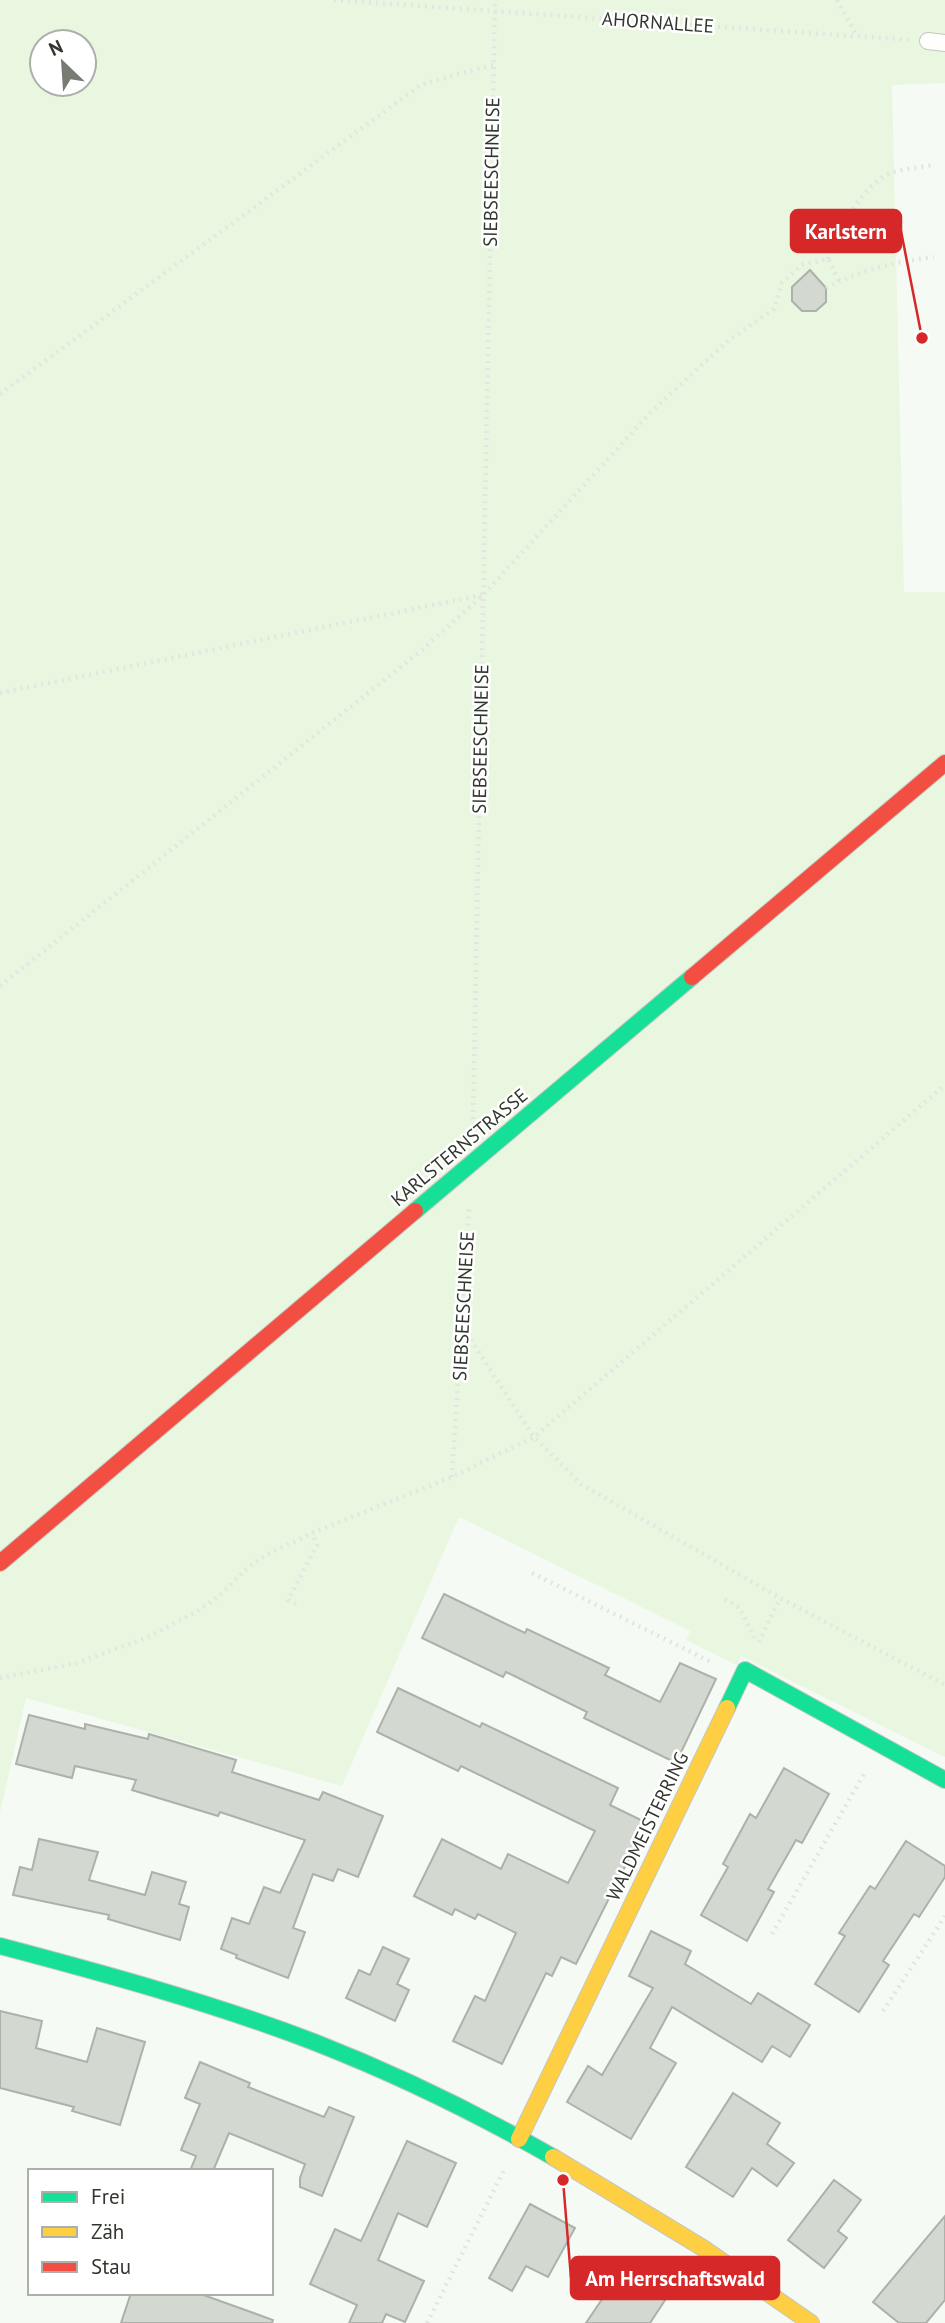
<svg xmlns="http://www.w3.org/2000/svg" width="945" height="2323" viewBox="0 0 945 2323" font-family="'PT Sans',sans-serif">
<style>
.green{fill:#e9f7e0;fill-rule:evenodd}
.building{fill:#d3d8d1;stroke:#acb1aa;stroke-width:2}
.lines{fill:none;stroke-linecap:round;stroke-linejoin:round}
.lane-casing{stroke:#c3c8c1;stroke-width:18}
.fast-casing{stroke:#c3c8c1;stroke-width:18}
.slow-casing{stroke:#c3c8c1;stroke-width:18}
.jam-casing{stroke:#c3c8c1;stroke-width:18}
.path{stroke:#e3e5e2;stroke-width:4.5;stroke-dasharray:2 5;stroke-linecap:butt}
.lane{stroke:#fefefd;stroke-width:16}
.fast{stroke:#16e098;stroke-width:16}
.slow{stroke:#ffcf43;stroke-width:16}
.jam{stroke:#f24e42;stroke-width:16}
.labels{text-anchor:middle;dominant-baseline:central;stroke-width:5;stroke-linejoin:round;paint-order:stroke}
.street-label{font-size:19px;fill:#31372e;stroke:#fff}
.leader{fill:none;stroke:#d62828;stroke-width:2.5}
.callout-dot{fill:#d62828;stroke:#fff;stroke-width:2.5}
.callout{fill:#d62828;stroke:#d62828;stroke-width:2.5}
.callout-label{font-size:21px;text-anchor:middle;font-weight:bold;fill:#fff}
</style>
<rect width="100%" height="100%" fill="#f6faf4"/>
<path class="green" d="M0 0H945V83L892 85 904 592H945V1757L741 1656 737 1665 686 1640 690 1631 459 1517 342 1786 26 1698 0 1813ZM42 42H84V84H42Z"/>
<g class="building">
<polygon points="810,270 826,288 826,302 816,311 802,311 792,301 792,287"/>
<polygon points="444,1594 525,1633 527,1629 609,1668 605,1675 660,1702 680,1663 716,1679 676,1763 584,1718 587,1712 506,1672 503,1677 422,1638"/>
<polygon points="398,1688 480,1727 482,1723 618,1788 610,1805 647,1823 576,1964 561,1957 552,1976 546,1973 502,2064 453,2041 475,1996 485,2001 516,1933 478,1914 475,1919 455,1909 452,1915 414,1896 442,1839 501,1869 508,1854 568,1883 595,1831 461,1766 458,1771 377,1732"/>
<polygon points="29,1715 85,1729 85,1724 148,1739 149,1734 236,1760 232,1772 319,1800 323,1792 383,1816 358,1877 338,1869 333,1881 313,1874 293,1928 305,1932 288,1978 236,1958 237,1955 221,1949 232,1918 249,1924 264,1887 280,1893 305,1840 220,1812 218,1816 132,1790 136,1780 75,1766 72,1778 16,1764"/>
<polygon points="784,1768 829,1794 802,1843 796,1840 768,1889 774,1892 747,1941 701,1915 728,1867 723,1864 750,1814 756,1818"/>
<polygon points="39,1839 98,1852 89,1880 145,1895 152,1872 186,1882 179,1904 189,1907 180,1940 108,1919 109,1915 13,1895 20,1867 32,1870"/>
<polygon points="906,1841 945,1866 945,1877 919,1917 914,1914 883,1961 889,1965 859,2012 815,1984 845,1936 839,1933 870,1886 875,1889"/>
<polygon points="651,1931 691,1951 685,1964 751,2004 758,1993 810,2025 790,2057 772,2046 762,2062 672,2007 650,2048 676,2063 631,2139 567,2102 588,2066 602,2075 653,1988 629,1976"/>
<polygon points="383,1947 409,1959 397,1984 409,1990 395,2021 346,1998 359,1970 370,1975"/>
<polygon points="0,2011 42,2021 36,2048 87,2062 97,2028 145,2042 120,2125 72,2111 74,2107 0,2088"/>
<polygon points="200,2062 250,2083 248,2087 324,2117 329,2107 354,2117 322,2196 300,2187 300,2178 305,2164 229,2133 213,2171 190,2171 196,2156 181,2150 200,2104 185,2098"/>
<polygon points="733,2093 780,2123 767,2144 794,2163 777,2186 752,2168 733,2197 686,2167"/>
<polygon points="407,2141 456,2163 427,2227 398,2213 378,2260 424,2281 405,2322 386,2314 382,2323 349,2323 357,2305 310,2284 335,2229 361,2241"/>
<polygon points="834,2180 861,2200 838,2231 847,2238 824,2268 788,2240"/>
<polygon points="530,2204 575,2228 548,2277 526,2266 512,2291 489,2278"/>
<polygon points="945,2216 945,2300 926,2323 899,2323 873,2302"/>
<polygon points="625,2265 669,2294 650,2323 586,2323"/>
<polygon points="131,2293 198,2293 273,2320 272,2323 121,2323"/>
</g>
<g class="lines">
<defs>
<polyline id="lane" points="928,41 945,43"/>
<g id="fast">
<polyline points="415,1211 692,977"/>
<polyline points="727,1708 745,1670 945,1780"/>
<path d="M0 1946C106 1974 212 2003 314 2042 396 2074 476 2113 553 2157"/>
</g>
<g id="slow">
<polyline points="519,2139 727,1708"/>
<polyline points="553,2157 703,2248 811,2323"/>
</g>
<g id="jam">
<polyline points="692,977 945,763"/>
<polyline points="0,1563 415,1211"/>
</g>
</defs>
<use href="#lane" class="lane-casing"/>
<use href="#fast" class="fast-casing"/>
<use href="#slow" class="slow-casing"/>
<use href="#jam" class="jam-casing"/>
<g class="path">
<polyline points="334,0 910,40"/>
<polyline points="837,0 857,36"/>
<path d="M828 259C841 229 856 195 884 176 896 169 919 168 933 165"/>
<path d="M826 288C863 269 894 262 934 257"/>
<polyline points="0,394 422,84 493,65"/>
<polyline points="0,693 482,595"/>
<polyline points="0,986 422,650 483,595 653,410 728,341 774,309 782,283 801,265 828,259 839,281"/>
<polyline points="473,1119 495,0"/>
<polyline points="463,1328 534,1437 581,1484 780,1598 945,1685"/>
<polyline points="452,1477 469,1208"/>
<polyline points="532,1573 713,1663"/>
<polyline points="725,1599 740,1608 754,1638"/>
<polyline points="296,1604 288,1600 317,1545 312,1533"/>
<polyline points="759,1642 780,1598"/>
<polyline points="0,1678 77,1663 146,1638 196,1612 218,1597 245,1570 266,1555 312,1533 452,1477 534,1437 945,1085"/>
<polyline points="772,1934 865,1772"/>
<polyline points="883,2011 945,1916"/>
<polyline points="427,2323 505,2168"/>
</g>
<use href="#lane" class="lane"/>
<use href="#fast" class="fast"/>
<use href="#slow" class="slow"/>
<use href="#jam" class="jam"/>
</g>
<g class="labels">
<g class="street-label">
<text transform="translate(658 22) rotate(4)">AHORNALLEE</text>
<text transform="translate(491 172) rotate(-89)">SIEBSEESCHNEISE</text>
<text transform="translate(480 739) rotate(-89)">SIEBSEESCHNEISE</text>
<text transform="translate(459 1147) rotate(-40)">KARLSTERNSTRASSE</text>
<text transform="translate(463 1306) rotate(-87)">SIEBSEESCHNEISE</text>
<text transform="translate(647 1826) rotate(-64)">WALDMEISTERRING</text>
</g>
</g>
<path class="leader" d="M922 338L901 231M563 2180L571 2278"/>
<g class="callout-dot">
<circle cx="922" cy="338" r="7"/>
<circle cx="563" cy="2180" r="7"/>
</g>
<g class="callout">
<rect x="791" y="210" width="110" height="42" rx="7"/>
<rect x="571" y="2257" width="208" height="42" rx="7"/>
</g>
<g class="callout-label">
<text x="846" y="239">Karlstern</text>
<text x="675" y="2286">Am Herrschaftswald</text>
</g>
<rect x="28" y="2169" width="245" height="126" fill="#ffffff" stroke="#adafab" stroke-width="2"/>
<rect x="42" y="2192" width="35" height="10" fill="#16e098" stroke="#adafab" stroke-width="2"/>
<text x="91" y="2204" font-size="21" fill="#31372e">Frei</text>
<rect x="42" y="2227" width="35" height="10" fill="#ffcf43" stroke="#adafab" stroke-width="2"/>
<text x="91" y="2239" font-size="21" fill="#31372e">Zäh</text>
<rect x="42" y="2262" width="35" height="10" fill="#f24e42" stroke="#adafab" stroke-width="2"/>
<text x="91" y="2274" font-size="21" fill="#31372e">Stau</text>
<g transform="translate(63 63) rotate(335)"><circle r="33" fill="#ffffff" stroke="#adafab" stroke-width="2"/>
<path d="M0-5L12 26L0 18L-12 26Z" fill="#767b73"/>
<text y="-10" font-size="19" font-weight="bold" text-anchor="middle" fill="#31372e">N</text>
</g>
</svg>
